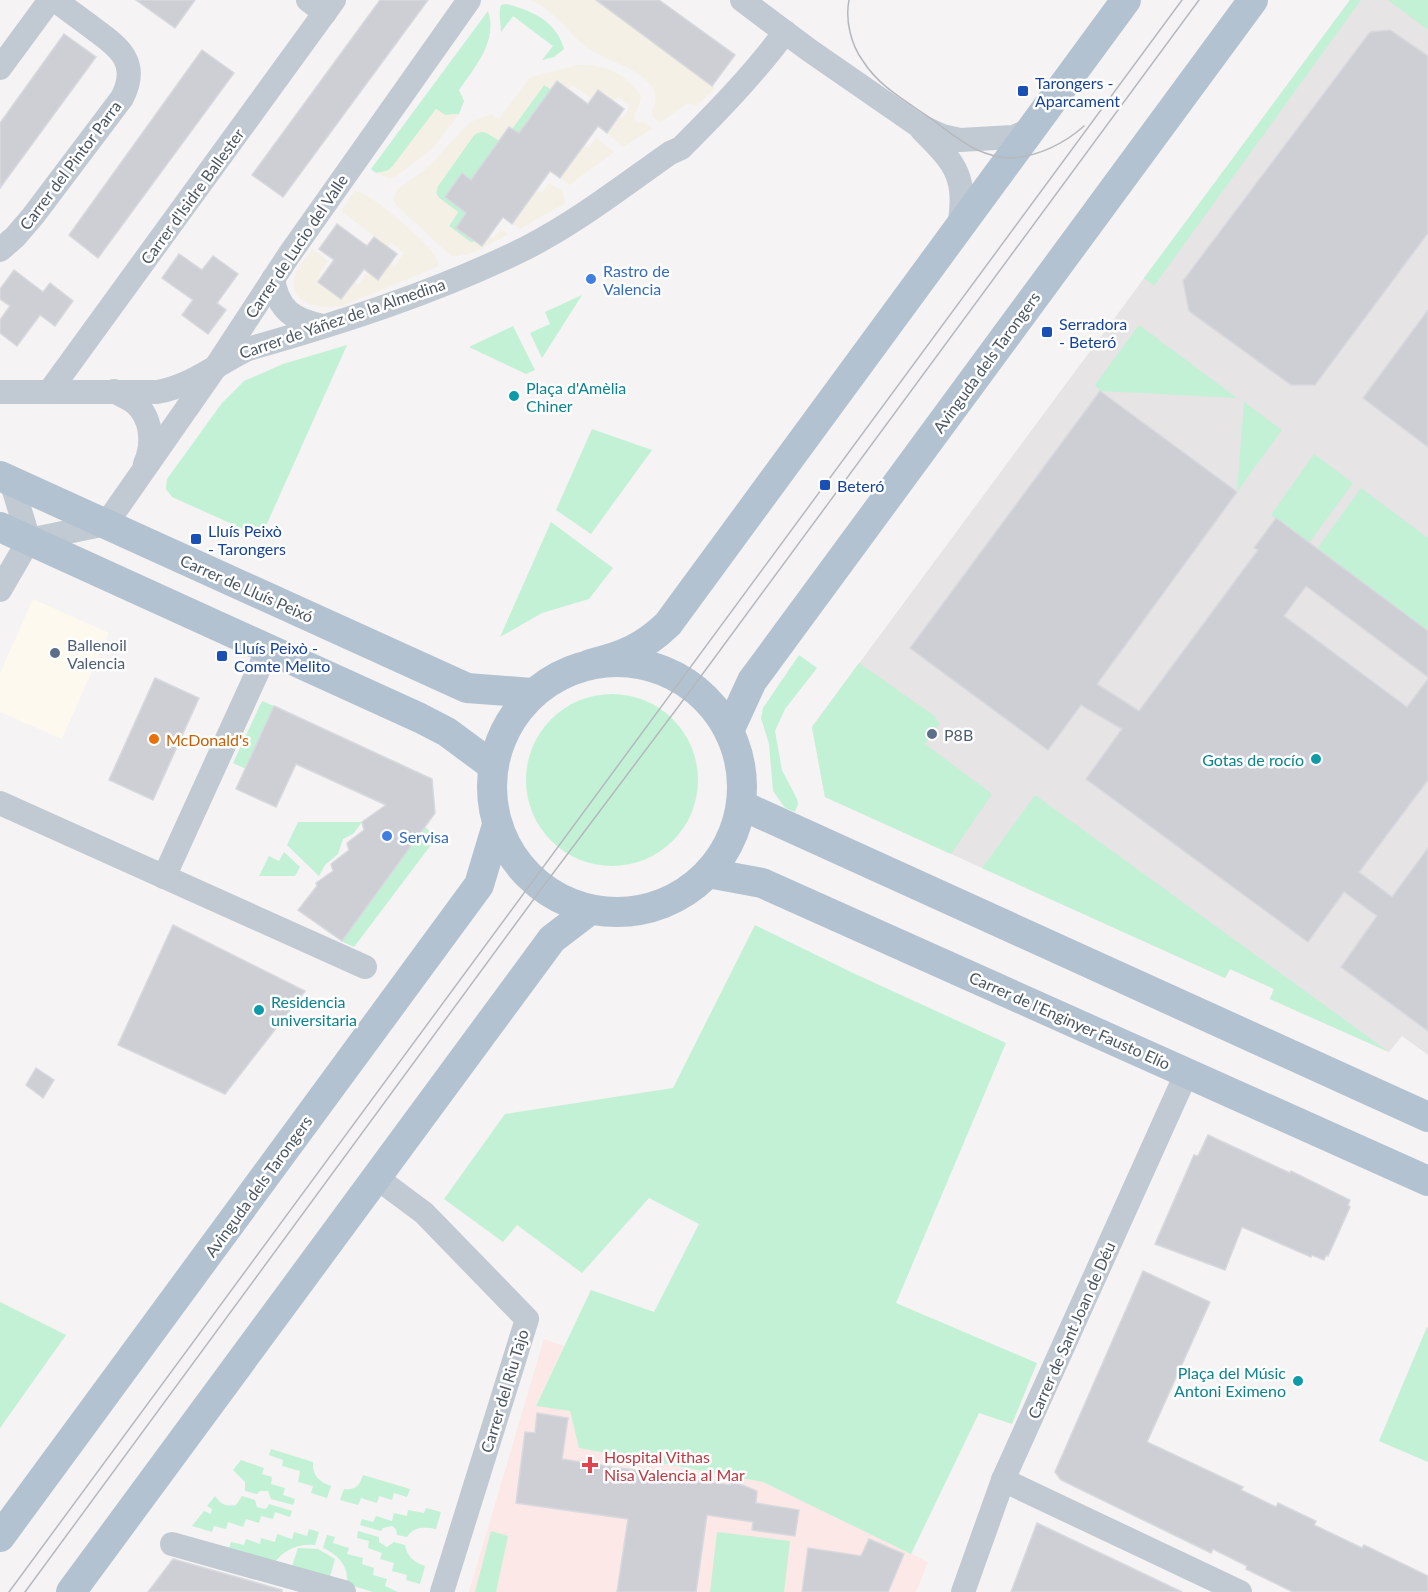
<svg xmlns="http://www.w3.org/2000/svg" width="1428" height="1592" viewBox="0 0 1428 1592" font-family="Lato,sans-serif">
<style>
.commercial{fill:#fdf9ef}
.education{fill:#e6e4e5}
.medical{fill:#fce8e6}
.green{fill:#c3f1d5}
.sand{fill:#f5f0e5}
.building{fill:#cdcfd5;stroke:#d7d9de;stroke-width:1.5}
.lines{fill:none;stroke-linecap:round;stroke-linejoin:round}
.minor{stroke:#c1cad2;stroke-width:24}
.major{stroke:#b3c2d1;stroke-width:30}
.tram{stroke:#b5b8bd;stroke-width:1.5}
.transit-dot{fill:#1a4fb4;stroke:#fff;stroke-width:2}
.shop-dot{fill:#3f7fe0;stroke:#fff;stroke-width:2}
.culture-dot{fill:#0f9aa8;stroke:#fff;stroke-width:2}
.service-dot{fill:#5c6f8a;stroke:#fff;stroke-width:2}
.food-dot{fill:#e8710a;stroke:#fff;stroke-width:2}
.health-dot{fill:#e0444e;stroke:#fff;stroke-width:2}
.labels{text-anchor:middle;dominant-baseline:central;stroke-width:5;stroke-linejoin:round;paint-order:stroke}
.transit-label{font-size:16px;fill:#164399;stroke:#fff;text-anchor:start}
.street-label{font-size:16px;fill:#4a5661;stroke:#fff}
.shop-label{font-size:16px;fill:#366cbe;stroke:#fff;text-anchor:start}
.culture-label{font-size:16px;fill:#0d838f;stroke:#fff;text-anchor:start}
.service-label{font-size:16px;fill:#4e5e75;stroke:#fff;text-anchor:start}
.food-label{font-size:16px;fill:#c56008;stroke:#fff;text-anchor:start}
.health-label{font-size:16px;fill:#be3a42;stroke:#fff;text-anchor:start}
</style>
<rect width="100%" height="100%" fill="#f5f3f3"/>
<polygon class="commercial" points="33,599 109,633 62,739 0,712 0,673"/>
<polygon class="education" points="1350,0 1428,0 1428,1055 1402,1036 1389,1052 1270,999 1274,989 1230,969 1225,978 825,797 812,727"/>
<polygon class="medical" points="544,1339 564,1346 536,1405 570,1411 579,1448 763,1482 928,1562 916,1592 469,1592"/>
<g class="green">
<polygon points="1350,0 1361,0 1154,286 1144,278"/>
<polygon points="1388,0 1428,0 1428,30"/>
<path d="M506 4C533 11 556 21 564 49L554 57 542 60 553 46 513 16 501 32C501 24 498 13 501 5Z"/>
<path d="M488 11C498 41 475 67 459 90L464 101 459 114 445 115 436 109 392 167 387 171 376 173 371 169Z"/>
<polygon points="544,85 551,89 540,105 541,150 512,129"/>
<polygon points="479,132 485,132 500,141 493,196 462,173 445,197 466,213 456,228 474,241 472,244 449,226 458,212 439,198 436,193 438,186 474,135"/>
<polygon points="582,295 542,358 530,333 550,324 545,312"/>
<polygon points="1139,325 1237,398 1100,391 1095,385"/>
<polygon points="513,326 535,370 526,374 469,347"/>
<polygon points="347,345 261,537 172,497 166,489 167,479 222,403 244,381 283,364"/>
<polygon points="1244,402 1282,430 1237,492"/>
<polygon points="592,429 652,450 591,534 556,510"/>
<polygon points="1314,454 1353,483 1309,543 1271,515"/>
<polygon points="1361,488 1428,538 1428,631 1317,549"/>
<polygon points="551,522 613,568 589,599 542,613 500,637"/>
<polygon points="799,655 817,668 785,709 775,731 782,770 797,799 798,804 795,812 785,808 773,791 769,744 761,718 763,708"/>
<polygon points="859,663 936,717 935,719 940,723 925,744 992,794 951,854 825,797 812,727"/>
<circle cx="612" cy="780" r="86"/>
<polygon points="262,701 274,706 246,769 233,763"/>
<polygon points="1035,795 1389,1052 1270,999 1274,989 1230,969 1225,978 982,868"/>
<polygon points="298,822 362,822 353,834 343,839 338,854 325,865 319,876 287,845"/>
<polygon points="425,827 437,837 354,947 341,941"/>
<polygon points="284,852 300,867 295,876 259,876 269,856 279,861"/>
<polygon points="755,925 853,973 1006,1043 896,1303 1037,1363 1012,1424 979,1413 911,1554 763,1482 579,1448 570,1411 536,1406 591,1290 654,1312 699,1224 649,1198 582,1273 517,1225 503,1242 444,1199 505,1114 673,1088"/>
<polygon points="0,1302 66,1335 0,1428"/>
<polygon points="1427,1327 1428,1328 1428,1462 1379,1441"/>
<path d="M271 1449 313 1462C312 1475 319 1482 331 1486L327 1498 311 1493 313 1486 298 1482 300 1471 282 1466 283 1460 269 1455Z"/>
<polygon points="241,1460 264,1468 262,1474 272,1477 271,1484 285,1488 283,1495 295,1499 293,1505 271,1499 268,1491 260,1491 257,1494 245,1491 245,1482 233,1470"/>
<path d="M363 1475 410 1489 407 1497 394 1493 392 1500 379 1496 377 1503 361 1498 358 1505 340 1500 344 1489C355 1491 360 1485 363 1475Z"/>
<path d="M215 1496C221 1504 225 1507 236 1505L242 1496 255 1500 257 1507 264 1509 267 1508 269 1504 292 1511 290 1517 275 1512 273 1519 261 1516 259 1523 246 1519 243 1527 228 1522 226 1529 214 1526 212 1532 192 1526 204 1511 211 1514 212 1509 207 1506Z"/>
<path d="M426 1508 441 1512 436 1529C424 1527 414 1526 407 1537L397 1535 396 1529 392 1526 383 1528 381 1531 360 1525 362 1519 373 1522 376 1516 392 1521 394 1513 407 1516 408 1510 424 1513Z"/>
<path d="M309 1529 319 1532 315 1545C298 1543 284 1550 274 1563L228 1551 231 1542 244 1545 246 1539 260 1544 261 1538 275 1542 277 1534 292 1539 294 1532 307 1536Z"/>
<path d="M358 1531 379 1537V1542L387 1547 394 1542 405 1545C407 1557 414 1562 425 1566L420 1584 406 1580 407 1575 392 1571 394 1563 380 1559 382 1553 368 1548 369 1541 357 1538Z"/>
<polygon points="491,1531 508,1536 496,1592 475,1592"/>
<polygon points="717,1532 790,1541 784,1592 710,1592"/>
<path d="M327 1535 335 1537 333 1543 349 1548 347 1554 363 1558 362 1564 374 1568 373 1575 387 1579 385 1586 398 1592H373L347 1584C349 1567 339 1555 323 1548Z"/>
<polygon points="298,1548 318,1549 335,1559 329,1580 291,1569"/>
</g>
<g class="sand">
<path d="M531 0H596L715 88 697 106 688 103 659 123 651 114C655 105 658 95 652 87 637 66 608 62 588 48 567 33 556 11 531 0Z"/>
<path d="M578 65C604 64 627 74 641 96L638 109 634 114 635 120 639 123 645 122 652 129 623 147 607 133 619 116 623 118 630 106 618 97 614 101 599 90 592 99 572 85 568 90 557 81 551 89 544 85 512 129 500 141C491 135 484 128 474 135L438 186 436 193 439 198 458 212 449 226 472 243 474 241 482 246 489 236 493 239 501 229 508 234C492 243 470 258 451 256L397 206 393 200 395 193 400 187 427 168 470 122 491 114 499 119 530 77Z"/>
<polygon points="436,109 445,115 459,114 432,149 395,177 388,178 376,173 387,171 392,167"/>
<polygon points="596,138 614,152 569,185 560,178 584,145 589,148"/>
<polygon points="549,183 562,191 565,203 520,229 512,224 537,190 542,193"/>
<path d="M355 191C371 192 428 243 436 257 438 260 438 263 439 266L342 306C325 308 293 308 294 282 294 270 306 259 312 249L328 261 318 275 321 278 318 282 341 299 354 282 358 285 368 272 378 280 391 263 395 266 404 253 391 242 387 246 341 211Z"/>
</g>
<g class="building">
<polygon points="136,0 195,0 175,28"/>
<polygon points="380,0 428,0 283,197 252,175"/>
<polygon points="596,0 659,0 735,55 712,86"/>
<polygon points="1390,30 1428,56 1428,233 1315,385 1291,385 1189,311 1183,281 1370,32"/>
<polygon points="64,34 96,57 0,188 0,123"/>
<polygon points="202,50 234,73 98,258 69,235"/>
<polygon points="557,81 588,104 598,90 624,109 607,133 598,126 560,178 550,171 512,224 503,217 482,246 456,228 466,213 445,197 462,173 471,180 509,127 519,133"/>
<polygon points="337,224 367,246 374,237 397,254 378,280 364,269 341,299 318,282 334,260 319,249"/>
<polygon points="179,254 202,270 213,256 238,274 217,303 226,310 208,334 182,315 193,300 162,278"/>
<polygon points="14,270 43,292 50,283 73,301 55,326 40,315 17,346 0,333 0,320 10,306 0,299 0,289"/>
<polygon points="1428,310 1428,447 1363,398"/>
<polygon points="1100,391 1237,492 1097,684 1139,711 1258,550 1254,548 1276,518 1428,631 1428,677 1306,586 1284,616 1407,707 1428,679 1428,780 1359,872 1392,897 1428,848 1428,1031 1341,967 1377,916 1344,892 1308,942 1086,779 1122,729 1081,705 1048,750 910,648"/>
<polygon points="155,678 199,698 153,800 109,780"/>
<polygon points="274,706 432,779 435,813 342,941 298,910 317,886 316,883 333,871 331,864 349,850 347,843 364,830 362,822 386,805 296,764 276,807 236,789"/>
<polygon points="173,925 305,991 225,1094 118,1045"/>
<polygon points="36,1068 54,1080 43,1098 26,1085"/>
<polygon points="1208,1135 1290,1173 1291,1171 1350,1200 1348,1205 1350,1207 1338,1234 1328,1256 1326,1255 1324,1260 1312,1255 1311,1257 1242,1227 1225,1270 1155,1244 1194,1155 1198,1156"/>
<polygon points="1143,1271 1210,1302 1147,1442 1243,1487 1241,1490 1276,1507 1278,1503 1316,1521 1314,1525 1362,1548 1364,1545 1428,1576 1428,1592 1293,1592 1246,1569 1247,1566 1213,1549 1211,1553 1061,1480 1055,1472"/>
<polygon points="537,1413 568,1418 562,1459 730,1485 732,1481 757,1491 756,1503 799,1510 795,1536 752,1530 753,1522 707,1515 696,1592 617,1592 628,1519 516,1503 525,1432 535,1433"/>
<polygon points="1037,1523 1117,1561 1182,1592 1011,1592"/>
<polygon points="869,1539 904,1554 888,1592 802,1592 808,1548 861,1556"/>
<polygon points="173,1559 282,1590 282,1592 148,1592"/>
</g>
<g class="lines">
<g class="minor">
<polyline points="308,0 325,13"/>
<polyline points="742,0 809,50 916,124 942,136 960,140 1013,137 1030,130"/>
<polyline points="0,68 50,0"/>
<path d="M922 130C957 165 967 177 959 228"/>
<path d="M0 250 15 237 33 216 122 98C140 63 120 48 94 29 81 19 68 10 55 0"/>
<path d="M273 279C278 310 293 320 323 326"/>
<path d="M114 391C120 395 129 398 135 403 152 418 154 444 145 464"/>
<path d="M0 392H157C192 386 217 364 248 349 343 322 437 292 526 248 577 222 623 186 670 153L681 148C718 111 754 74 785 32"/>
<polyline points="49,392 334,0"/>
<polyline points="11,481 29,540"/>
<polyline points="29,540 106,524 215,368 289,255 469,0"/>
<polyline points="0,590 29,540"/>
<polyline points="0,803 365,967"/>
<polyline points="164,877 268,649"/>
<polyline points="377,1178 424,1213 527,1319 442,1592"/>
<polyline points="1003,1480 1240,1592"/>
<polyline points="172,1544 344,1592"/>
<polyline points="963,1592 1003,1480 1187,1072"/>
</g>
<g class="major">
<polyline points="0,476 467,688 532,693"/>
<polyline points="0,527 420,718 447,732 493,766"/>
<circle cx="617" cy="787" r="125"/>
<path d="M590 664C623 656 643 648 668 624L1126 0"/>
<polyline points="729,731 752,681 1253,0"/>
<polyline points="741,805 1428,1117"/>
<polyline points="708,873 762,883 1428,1181"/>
<polyline points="0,1537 479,885 497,825"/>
<polyline points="71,1592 552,939 590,910"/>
</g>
<g class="tram">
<path d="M849 0C845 20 851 45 863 61 879 87 909 103 933 120 946 130 960 141 975 149 984 153 999 158 1010 158 1037 157 1064 144 1084 126"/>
<polyline points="9,1592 1182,0"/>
<polyline points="25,1592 542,888 693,687 1199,0"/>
</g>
</g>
<g class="transit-dot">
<rect x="1017" y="85" width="12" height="12" rx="3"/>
<rect x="1041" y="326" width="12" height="12" rx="3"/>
<rect x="819" y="479" width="12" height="12" rx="3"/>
<rect x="190" y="533" width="12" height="12" rx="3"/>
<rect x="216" y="650" width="12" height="12" rx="3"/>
</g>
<g class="shop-dot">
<circle cx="591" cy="279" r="6"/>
<circle cx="387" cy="836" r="6"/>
</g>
<g class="culture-dot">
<circle cx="514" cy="396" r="6"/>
<circle cx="1316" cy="759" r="6"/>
<circle cx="259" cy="1010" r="6"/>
<circle cx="1298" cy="1381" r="6"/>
</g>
<g class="service-dot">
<circle cx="55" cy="653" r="6"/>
<circle cx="932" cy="734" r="6"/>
</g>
<circle class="food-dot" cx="154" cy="739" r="6"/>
<path class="health-dot" d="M587 1456h6v6h6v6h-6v6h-6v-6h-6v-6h6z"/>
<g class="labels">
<g class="transit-label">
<text x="1035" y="82">Tarongers -<tspan x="1035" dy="18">Aparcament</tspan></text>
<text x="1059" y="323">Serradora<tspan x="1059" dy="18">- Beteró</tspan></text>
<text x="837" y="485">Beteró</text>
<text x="208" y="530">Lluís Peixò<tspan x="208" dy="18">- Tarongers</tspan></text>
<text x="234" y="647">Lluís Peixò -<tspan x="234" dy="18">Comte Melito</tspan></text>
</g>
<g class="street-label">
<text transform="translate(70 165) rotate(-53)">Carrer del Pintor Parra</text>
<text transform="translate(192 196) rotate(-54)">Carrer d'Isidre Ballester</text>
<text transform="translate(296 246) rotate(-56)">Carrer de Lucio del Valle</text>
<text transform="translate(342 318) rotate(-19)">Carrer de Yáñez de la Almedina</text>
<text transform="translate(986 362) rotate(-54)">Avinguda dels Tarongers</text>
<text transform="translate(247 588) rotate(24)">Carrer de Lluís Peixó</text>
<text transform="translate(1070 1020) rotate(24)">Carrer de l'Enginyer Fausto Elío</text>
<text transform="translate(258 1186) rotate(-54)">Avinguda dels Tarongers</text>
<text transform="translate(1071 1330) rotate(-66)">Carrer de Sant Joan de Déu</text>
<text transform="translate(504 1391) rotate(-73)">Carrer del Riu Tajo</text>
</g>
<g class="shop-label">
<text x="603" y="270">Rastro de<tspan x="603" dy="18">Valencia</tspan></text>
<text x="399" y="836">Servisa</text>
</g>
<g class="culture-label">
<text x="526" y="387">Plaça d'Amèlia<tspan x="526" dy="18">Chiner</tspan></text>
<text x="1304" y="759" text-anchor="end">Gotas de rocío</text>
<text x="271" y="1001">Residencia<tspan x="271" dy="18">universitaria</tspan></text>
<text x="1286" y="1372" text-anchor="end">Plaça del Músic<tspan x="1286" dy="18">Antoni Eximeno</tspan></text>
</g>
<g class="service-label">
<text x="67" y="644">Ballenoil<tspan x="67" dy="18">Valencia</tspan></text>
<text x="944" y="734">P8B</text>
</g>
<g class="food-label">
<text x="166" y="739">McDonald's</text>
</g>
<g class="health-label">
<text x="604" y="1456">Hospital Vithas<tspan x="604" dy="18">Nisa Valencia al Mar</tspan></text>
</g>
</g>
</svg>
